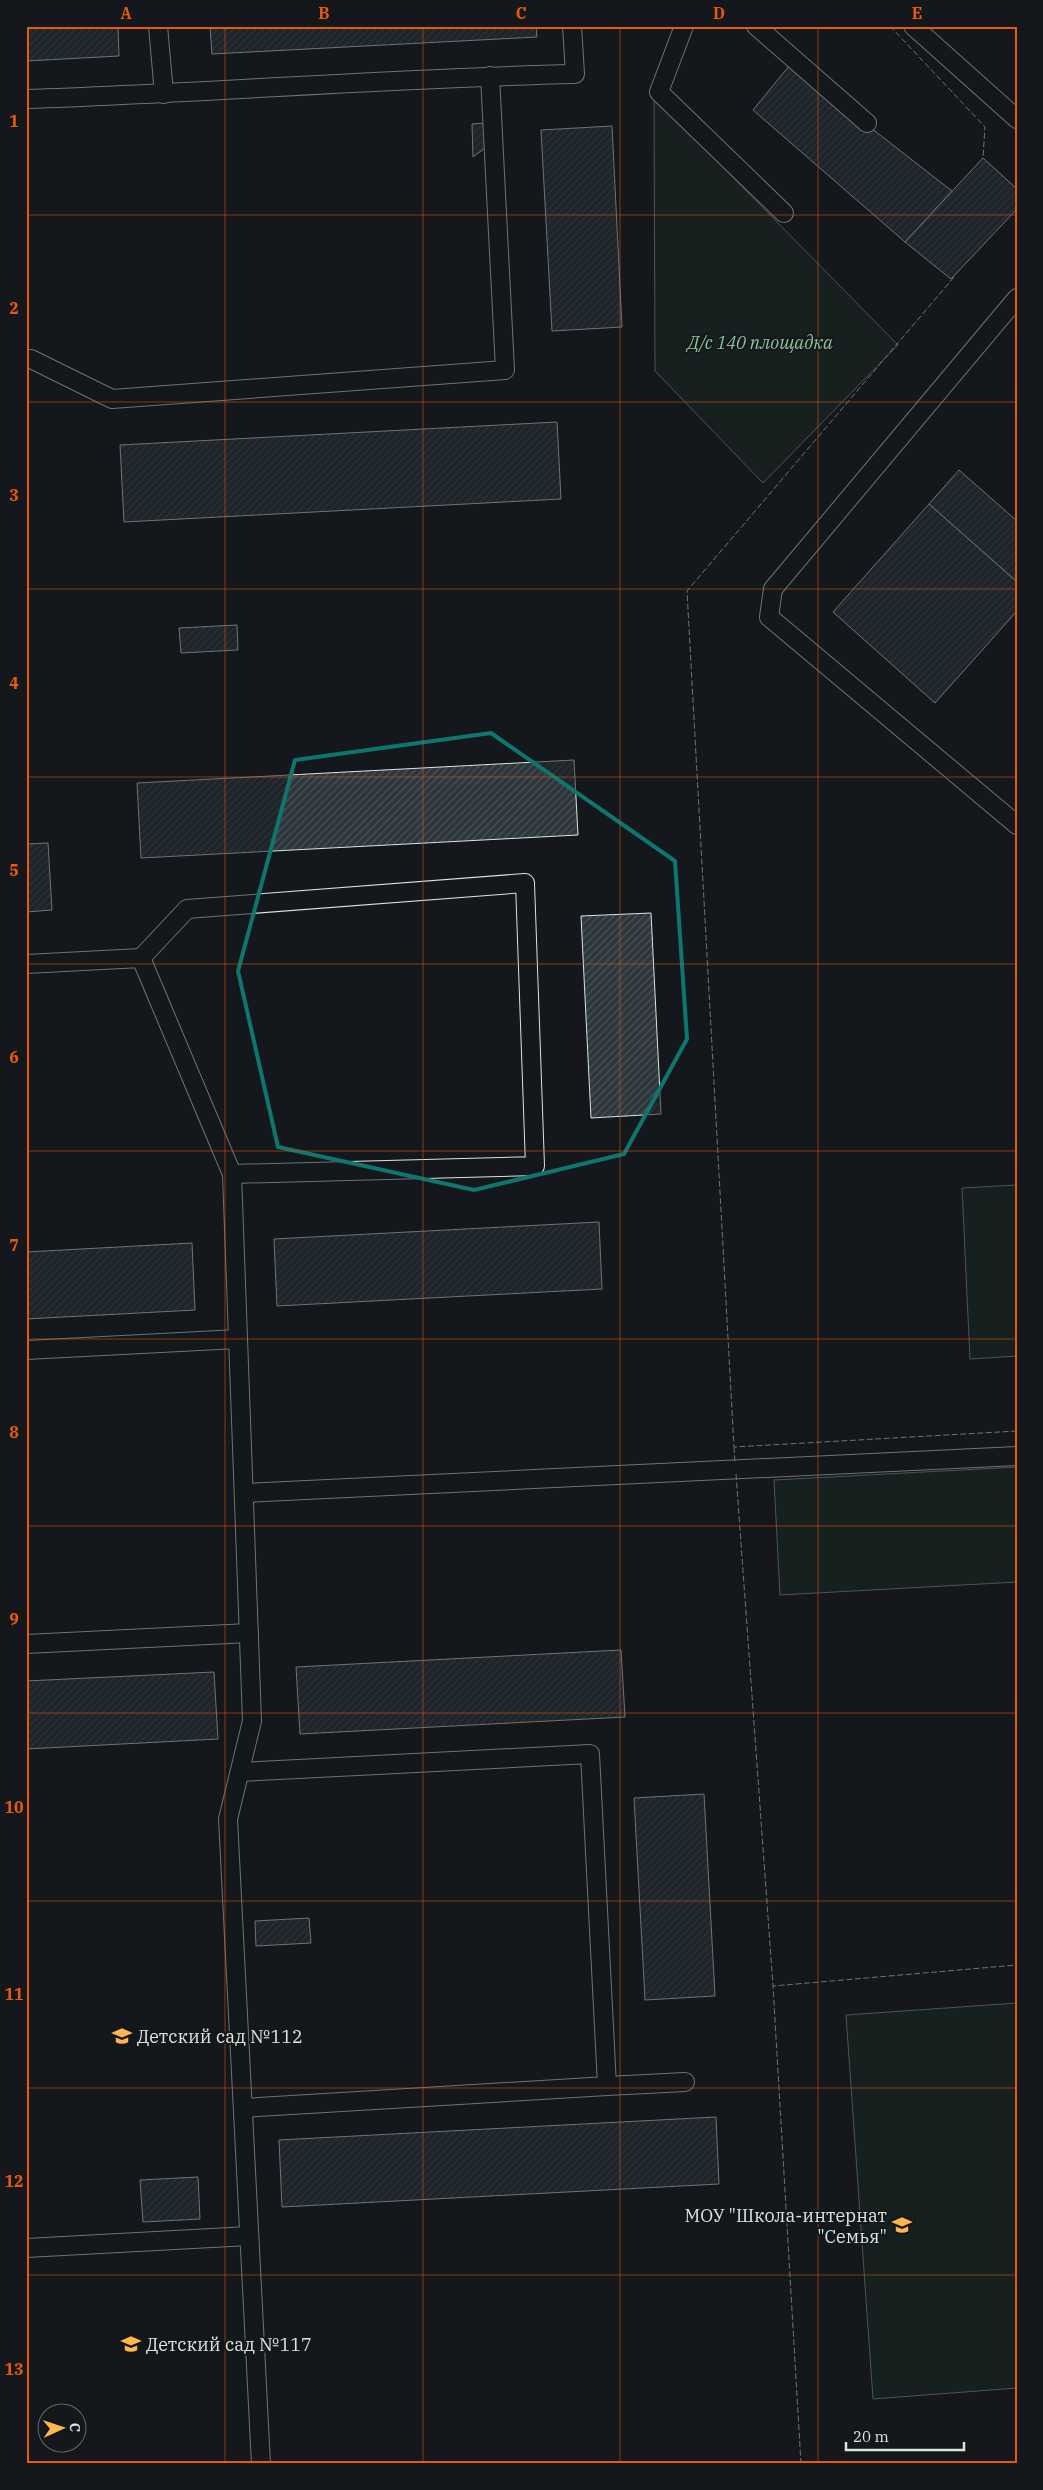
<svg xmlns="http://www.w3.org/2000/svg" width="1043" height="2490" viewBox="0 0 1043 2490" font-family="'IBM Plex Serif',serif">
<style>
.park{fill:#1a2d24;stroke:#939e99}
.building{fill:url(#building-hatch);stroke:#d8e6dc}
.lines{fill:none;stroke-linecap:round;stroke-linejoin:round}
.lane-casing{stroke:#d8e6dc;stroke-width:20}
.lane{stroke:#14181c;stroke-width:18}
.fence{stroke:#d8e6dc;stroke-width:1;stroke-dasharray:6 2.5;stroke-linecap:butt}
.marked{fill:none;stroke:#0f766e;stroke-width:4;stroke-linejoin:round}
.grid{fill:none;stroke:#e8590c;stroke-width:1;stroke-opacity:0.55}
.labels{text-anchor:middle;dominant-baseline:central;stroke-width:4;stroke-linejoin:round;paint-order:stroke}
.park-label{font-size:18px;font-style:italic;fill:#8ac095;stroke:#14181c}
.poi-label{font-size:18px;fill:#d8e6dc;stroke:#14181c;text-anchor:start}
.neatline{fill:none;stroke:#e8590c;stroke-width:2}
.grid-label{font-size:16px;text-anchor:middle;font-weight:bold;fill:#e8590c}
</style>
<defs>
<pattern id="building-hatch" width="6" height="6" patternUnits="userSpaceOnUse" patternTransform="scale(1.25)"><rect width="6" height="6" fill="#2c363c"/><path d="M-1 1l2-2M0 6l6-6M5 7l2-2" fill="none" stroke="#4a5358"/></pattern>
</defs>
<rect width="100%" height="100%" fill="#14181c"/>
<g class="park">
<polygon points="654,97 898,345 763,483 655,371"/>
<polygon points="1017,1185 1017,1356 970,1359 962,1188"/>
<polygon points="1017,1467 1017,1582 780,1595 774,1480"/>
<polygon points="1017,2003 1017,2388 873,2399 846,2015"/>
</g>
<g class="building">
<polygon points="26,26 118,26 119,56 26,61"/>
<polygon points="210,26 536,26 537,37 212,54"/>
<polygon points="790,65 952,191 905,242 753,110"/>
<polygon points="484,123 485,148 473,157 472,124"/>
<polygon points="612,126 622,327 552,331 541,130"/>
<polygon points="983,158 1017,189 1017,209 951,279 905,242"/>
<polygon points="557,422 561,499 124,522 120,445"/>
<polygon points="959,470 1017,521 1017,582 929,504"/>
<polygon points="929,504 1017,582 1017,611 935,703 833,612"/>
<polygon points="237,625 238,650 181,653 179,628"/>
<polygon points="574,760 578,835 141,858 137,783"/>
<polygon points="48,843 52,910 26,912 26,844"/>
<polygon points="651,913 661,1114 591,1118 581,916"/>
<polygon points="599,1222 602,1289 277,1306 274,1239"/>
<polygon points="192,1243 195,1310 26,1319 26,1252"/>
<polygon points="621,1650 625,1717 300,1734 296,1667"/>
<polygon points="214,1672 218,1739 26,1749 26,1681"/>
<polygon points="704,1794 715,1996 645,2000 634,1798"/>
<polygon points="309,1918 311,1943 256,1946 255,1921"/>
<polygon points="716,2117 719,2184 282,2207 279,2140"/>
<polygon points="198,2177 200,2219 143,2222 140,2180"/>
</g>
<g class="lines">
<defs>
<g id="lane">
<polyline points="158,26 164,94"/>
<polyline points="684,26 659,92 784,213"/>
<polyline points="756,26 867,123"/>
<polyline points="913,26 1017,119"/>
<path d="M26 99C209 93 392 78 575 74L572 26"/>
<polyline points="1017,298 773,589 769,617 1017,825"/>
<polyline points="26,359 31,359 112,399 505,370 490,76"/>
<polyline points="141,958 187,909 525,883 535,1166 232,1174"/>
<polyline points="26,964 141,958 232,1174 252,1721 228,1819 261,2464"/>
<polyline points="26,1350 238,1339"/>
<polyline points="244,1493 1017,1456"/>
<polyline points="26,1644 249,1633"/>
<polyline points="240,1772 590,1754 607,2086 243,2108"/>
<polyline points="607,2086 685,2082"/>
<polyline points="26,2248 249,2236"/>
</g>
</defs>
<use href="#lane" class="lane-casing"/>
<use href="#lane" class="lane"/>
<g class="fence">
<polyline points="890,26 985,127 983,158 985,160"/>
<polyline points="954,277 687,591 734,1447 1017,1431"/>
<polyline points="734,1447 735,1464"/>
<polyline points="736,1474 773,1986"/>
<polyline points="801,2464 773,1986 1017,1965"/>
</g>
</g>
<path d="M0 0H1043V2490H0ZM491 733 675 861 687 1039 624 1154 474 1190 278 1147 238 971 295 760Z" fill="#14181c" fill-opacity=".55" fill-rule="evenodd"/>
<path class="marked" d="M491 733 675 861 687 1039 624 1154 474 1190 278 1147 238 971 295 760Z"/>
<path class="grid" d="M225 26V2464M423 26V2464M620 26V2464M818 26V2464M26 215H1017M26 402H1017M26 589H1017M26 777H1017M26 964H1017M26 1151H1017M26 1339H1017M26 1526H1017M26 1713H1017M26 1901H1017M26 2088H1017M26 2275H1017"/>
<defs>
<symbol id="school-bare" viewBox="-9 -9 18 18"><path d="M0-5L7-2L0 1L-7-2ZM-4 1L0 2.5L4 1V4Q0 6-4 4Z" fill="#ffb74d" stroke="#14181c" stroke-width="2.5" paint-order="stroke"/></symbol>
</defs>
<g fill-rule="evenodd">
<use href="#school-bare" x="108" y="2022" width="28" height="28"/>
<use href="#school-bare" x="888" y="2211" width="28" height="28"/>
<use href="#school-bare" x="117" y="2330" width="28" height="28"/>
</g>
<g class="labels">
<g class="park-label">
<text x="760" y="342">Д/с 140 площадка</text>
</g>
<g class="poi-label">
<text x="137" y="2036">Детский сад №112</text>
<text x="887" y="2215" text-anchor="end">МОУ "Школа-интернат<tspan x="887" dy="21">"Семья"</tspan></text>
<text x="146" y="2344">Детский сад №117</text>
</g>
</g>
<rect width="1043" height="2490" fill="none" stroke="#14181c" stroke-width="55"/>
<g transform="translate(62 2428) rotate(87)"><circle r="24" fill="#14181c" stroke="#626a69"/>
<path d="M0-4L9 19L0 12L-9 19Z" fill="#ffb74d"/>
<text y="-8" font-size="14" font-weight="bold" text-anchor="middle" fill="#d8e6dc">С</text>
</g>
<path d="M846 2442v8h118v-8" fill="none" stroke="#d8e6dc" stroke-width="2.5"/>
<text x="853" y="2442" font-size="15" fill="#d8e6dc" stroke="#14181c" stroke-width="4" paint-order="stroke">20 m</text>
<rect x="28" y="28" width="988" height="2434" class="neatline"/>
<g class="grid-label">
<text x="126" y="19">A</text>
<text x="324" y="19">B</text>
<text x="521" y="19">C</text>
<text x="719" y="19">D</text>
<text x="917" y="19">E</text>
<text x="14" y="127">1</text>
<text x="14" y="314">2</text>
<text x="14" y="501">3</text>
<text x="14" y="689">4</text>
<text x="14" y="876">5</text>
<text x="14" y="1063">6</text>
<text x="14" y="1251">7</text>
<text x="14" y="1438">8</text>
<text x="14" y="1625">9</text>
<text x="14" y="1813">10</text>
<text x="14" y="2000">11</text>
<text x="14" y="2187">12</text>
<text x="14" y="2375">13</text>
</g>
</svg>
